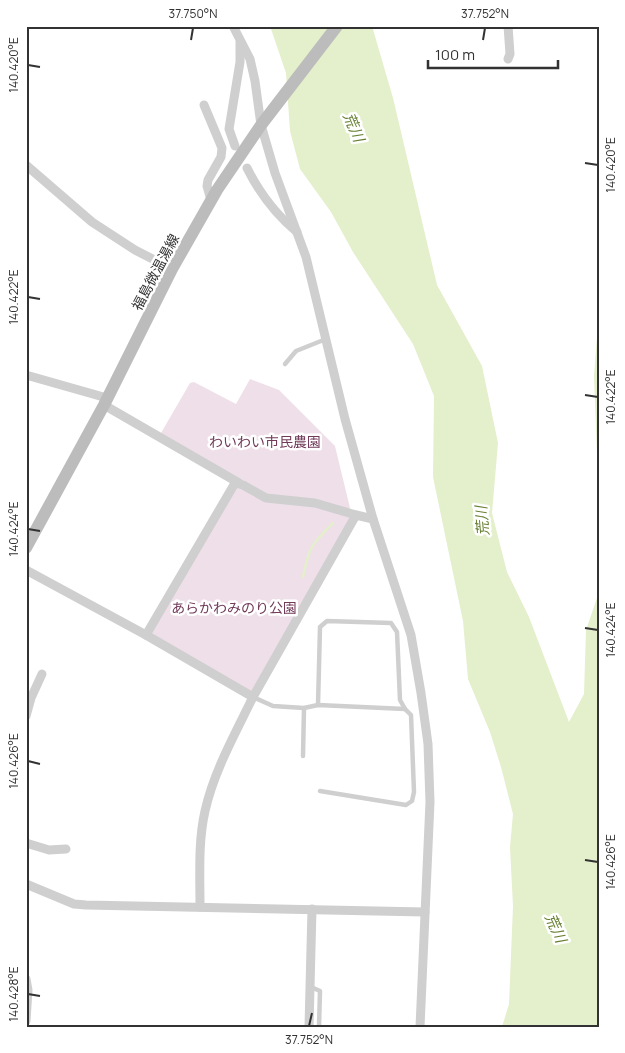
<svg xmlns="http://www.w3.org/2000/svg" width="625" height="1053" viewBox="0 0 625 1053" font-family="Manrope,'Noto Sans JP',sans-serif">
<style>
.green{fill:#efdfe9}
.water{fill:#e4efcb}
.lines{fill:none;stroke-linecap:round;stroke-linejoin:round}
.stream{stroke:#e4efcb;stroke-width:2.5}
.lane{stroke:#cfcfcf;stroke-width:4.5}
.street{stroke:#cfcfcf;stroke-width:9}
.secondary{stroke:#bcbcbc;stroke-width:12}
.ticks{fill:none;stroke:#323232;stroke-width:2}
.labels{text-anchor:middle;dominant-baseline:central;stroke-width:5;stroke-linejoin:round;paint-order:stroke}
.street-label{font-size:14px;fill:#323232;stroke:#fff}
.park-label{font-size:14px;fill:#713b59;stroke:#fff}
.water-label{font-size:15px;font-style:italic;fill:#677f32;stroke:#fff}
.neatline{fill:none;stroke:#323232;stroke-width:2}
.ticks-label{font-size:12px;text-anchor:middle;fill:#323232}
</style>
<rect width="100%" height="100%" fill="#fff"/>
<g class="green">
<polygon points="250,379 279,390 335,446 350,508 347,509 267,495 161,433 190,383 194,382 236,404"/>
<polygon points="236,486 267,501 313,505 352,516 252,694 149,634"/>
</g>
<g class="water">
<polygon points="270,26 372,26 393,98 437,285 482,366 498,443 492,513 507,572 529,617 569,722 584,694 586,630 599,592 599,1027 502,1027 509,1004 513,906 510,847 513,814 501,767 490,732 468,679 463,621 433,477 434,396 413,344 353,252 331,212 300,169 290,131 286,73"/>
<polygon points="599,311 599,506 594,376"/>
</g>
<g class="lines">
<path class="stream" d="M303 577C309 546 312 544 333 523"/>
<g class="lane">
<polyline points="285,364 296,351 326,339"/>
<polyline points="253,697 273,706 304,708 318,705 405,709"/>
<polyline points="318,705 320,627 327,621 391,623 397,632 400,700 405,709 411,715 414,792 412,801 406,805 320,791"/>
<polyline points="303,756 304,708"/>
<polyline points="311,987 320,991 319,1027"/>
</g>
<g class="street">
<polyline points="233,26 250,59 255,81 261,125 275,173 306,257 345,419 373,519 411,635 421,693 428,744 430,802 420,1027"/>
<polyline points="508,59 510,54 508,26"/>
<polyline points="204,105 222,148 221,157 208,180 207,186 211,200"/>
<polyline points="235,146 229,129 240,62 240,42"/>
<polyline points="26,165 92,222 135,250 172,269"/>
<path d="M247 168C259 192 275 214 297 232"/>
<polyline points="26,375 107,398"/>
<polyline points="104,405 239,483"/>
<polyline points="26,570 146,635 253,697 356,515 373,519"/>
<polyline points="146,635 235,483 243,485 266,498 315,503 356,515"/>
<polyline points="26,716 31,698 42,674"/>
<polyline points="26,843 49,850 66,849"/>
<polyline points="26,884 74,904 86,905 425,912"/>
<path d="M200 907C200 875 198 842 205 811 214 771 235 734 253 697"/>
<polyline points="26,979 28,990 26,1021"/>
<polyline points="309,1027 312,909"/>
</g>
<polyline class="secondary" points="26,548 104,405 172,269 217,190 261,125 337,26"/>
</g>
<path class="ticks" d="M191 40 193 28M483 40 485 28M28 65 40 67M585 163 598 165M28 297 40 299M585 395 598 397M28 529 40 531M585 628 598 630M28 761 40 764M585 860 598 862M28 994 40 996M309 1026 312 1013"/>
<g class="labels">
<g class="street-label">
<text transform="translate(155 272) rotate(-62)">福島微温湯線</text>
</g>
<g class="park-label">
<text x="265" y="441">わいわい市民農園</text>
<text x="234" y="607">あらかわみのり公園</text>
</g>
<g class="water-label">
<text transform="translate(354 127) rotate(67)">荒川</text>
<text transform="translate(482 521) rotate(-95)">荒川</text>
<text transform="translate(556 928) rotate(66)">荒川</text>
</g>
</g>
<rect width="625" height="1053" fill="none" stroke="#ffffff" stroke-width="55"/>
<path d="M428 60v8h130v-8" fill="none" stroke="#323232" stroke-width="2.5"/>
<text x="435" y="60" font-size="15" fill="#323232" stroke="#ffffff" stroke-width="4" paint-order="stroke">100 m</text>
<rect x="28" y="28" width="570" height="998" class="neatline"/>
<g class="ticks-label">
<text x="193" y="18">37.750°N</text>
<text x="485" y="18">37.752°N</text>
<text transform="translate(14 65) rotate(-90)" y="4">140.420°E</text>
<text transform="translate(611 165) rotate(-90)" y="4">140.420°E</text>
<text transform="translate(14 297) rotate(-90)" y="4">140.422°E</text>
<text transform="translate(611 397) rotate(-90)" y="4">140.422°E</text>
<text transform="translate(14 529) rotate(-90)" y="4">140.424°E</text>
<text transform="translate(611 630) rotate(-90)" y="4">140.424°E</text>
<text transform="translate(14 761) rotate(-90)" y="4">140.426°E</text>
<text transform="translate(611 862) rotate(-90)" y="4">140.426°E</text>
<text transform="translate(14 994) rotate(-90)" y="4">140.428°E</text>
<text x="309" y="1044">37.752°N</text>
</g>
</svg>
